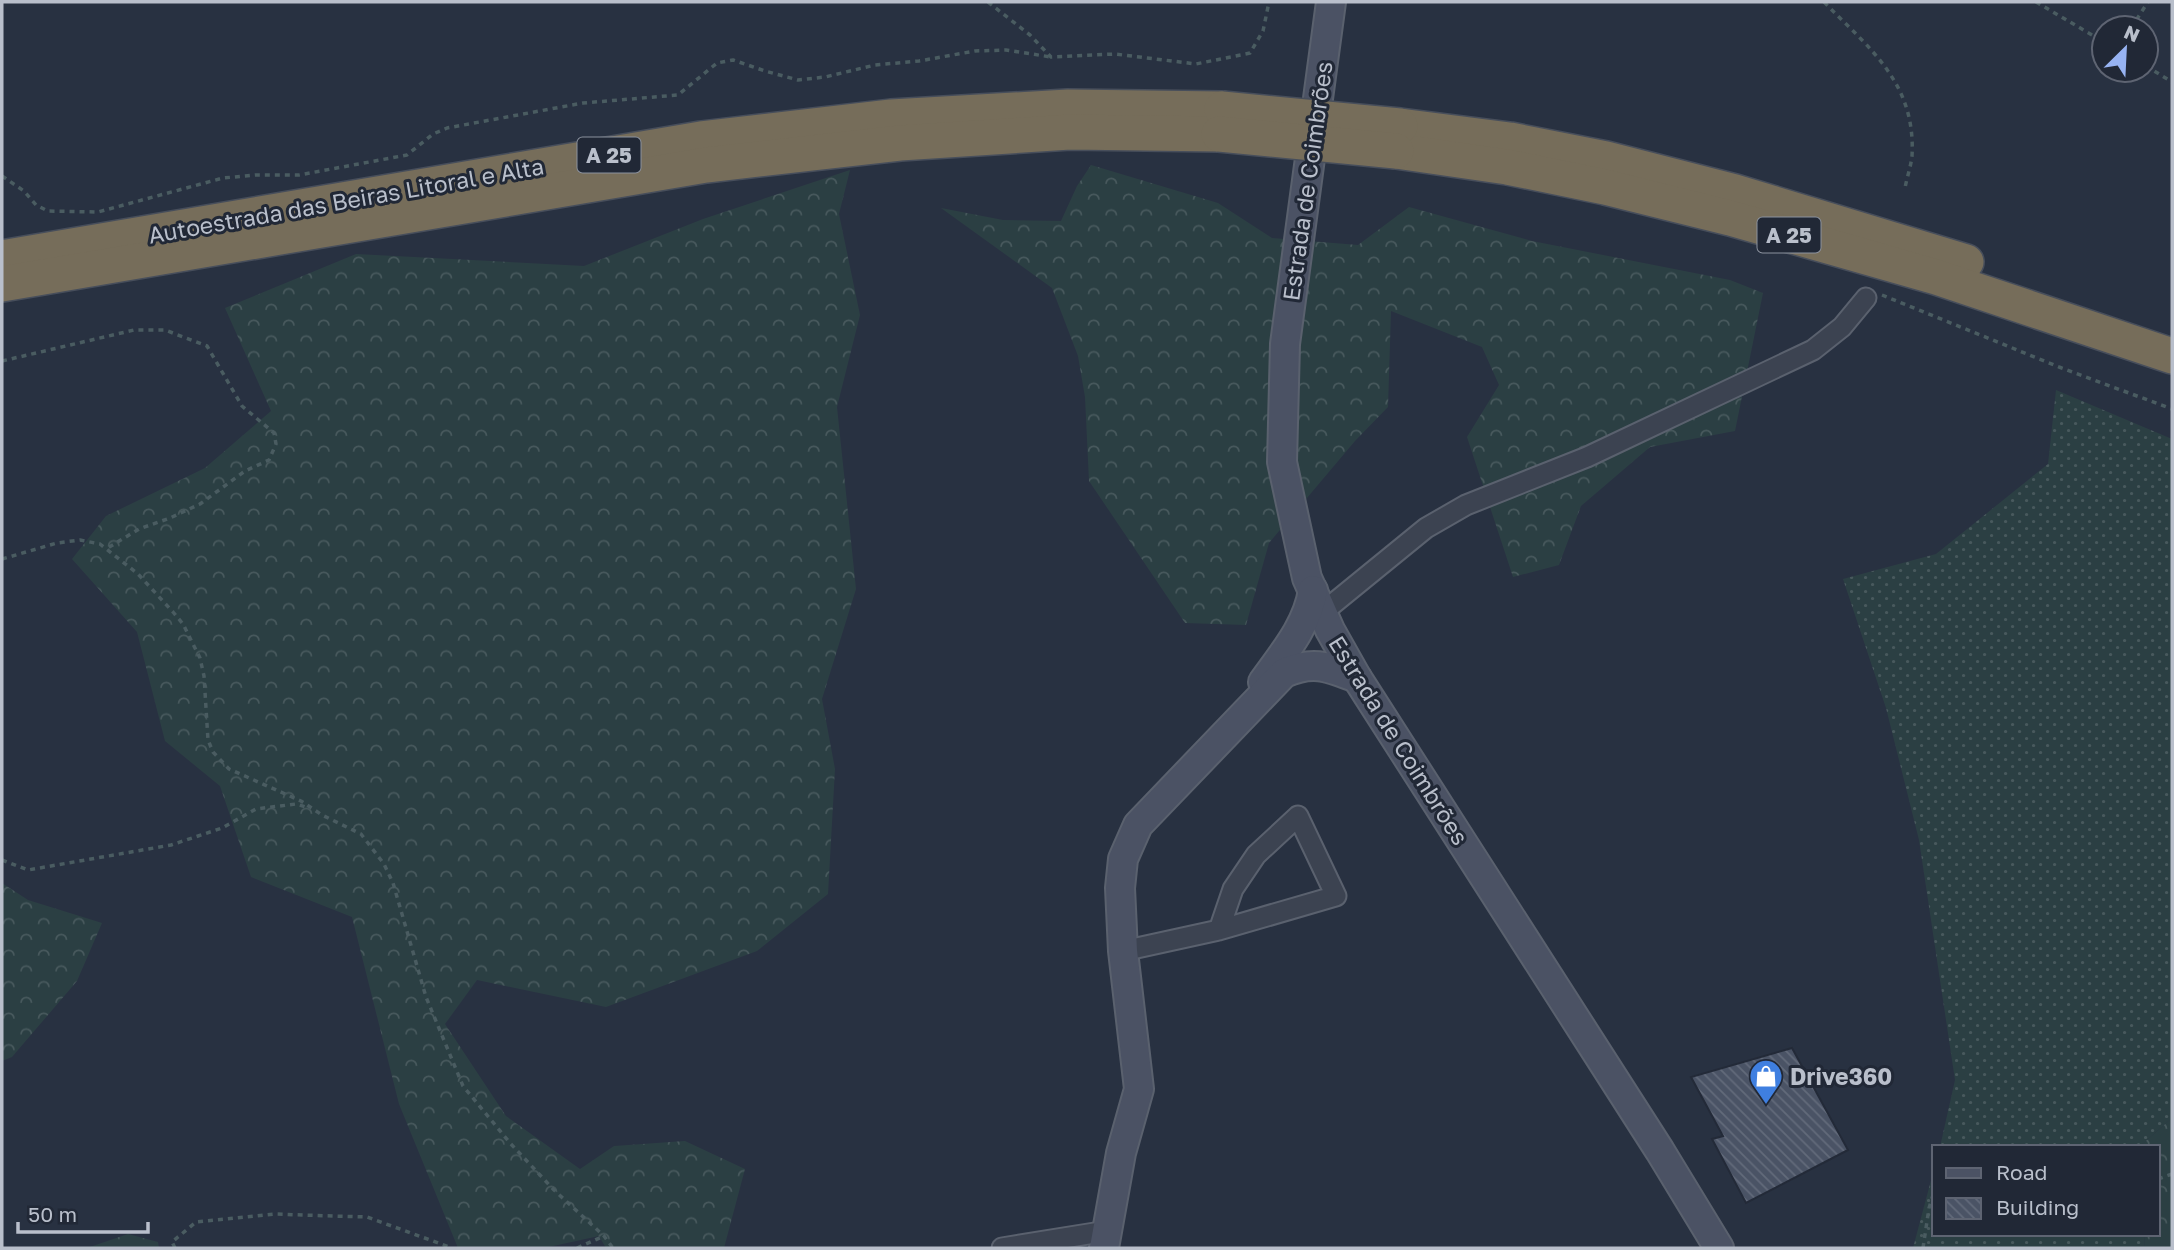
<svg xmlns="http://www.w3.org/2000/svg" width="2174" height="1250" viewBox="0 0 2174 1250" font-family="'Golos Text',sans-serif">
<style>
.grass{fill:url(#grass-dots)}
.forest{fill:url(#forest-crowns)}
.building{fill:url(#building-back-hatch);stroke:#232a38;stroke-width:2}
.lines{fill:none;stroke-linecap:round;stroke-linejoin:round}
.street-casing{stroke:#5a616e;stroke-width:23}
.secondary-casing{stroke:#5a616e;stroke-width:32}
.highway-casing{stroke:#474e5b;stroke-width:38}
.path{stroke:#4a5c61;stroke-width:3.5;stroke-dasharray:5 5;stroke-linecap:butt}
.street{stroke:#3c4351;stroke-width:19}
.secondary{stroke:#4b5264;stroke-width:28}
.highway{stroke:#766d5a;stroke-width:35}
.highway-bridge-casing{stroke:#474e5b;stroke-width:38;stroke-linecap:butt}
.highway-bridge{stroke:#766d5a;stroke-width:35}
.labels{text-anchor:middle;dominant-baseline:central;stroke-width:6;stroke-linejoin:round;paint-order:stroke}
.shield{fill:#212836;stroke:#8b929e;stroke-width:2}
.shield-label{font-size:21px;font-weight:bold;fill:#b9bfcb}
.street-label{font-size:23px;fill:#b9bfcb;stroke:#212836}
.poi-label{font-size:23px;font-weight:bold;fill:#b9bfcb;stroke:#212836;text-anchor:start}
</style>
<defs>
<pattern id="grass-dots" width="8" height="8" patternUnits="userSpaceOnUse" patternTransform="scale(1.75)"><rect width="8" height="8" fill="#2b3f43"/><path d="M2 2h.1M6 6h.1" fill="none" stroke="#48595d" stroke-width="1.8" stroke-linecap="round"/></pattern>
<pattern id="forest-crowns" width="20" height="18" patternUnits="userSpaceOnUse" patternTransform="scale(1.75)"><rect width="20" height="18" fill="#2b3f43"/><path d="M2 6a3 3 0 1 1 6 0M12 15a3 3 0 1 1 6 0" fill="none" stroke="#48595d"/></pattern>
<pattern id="building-back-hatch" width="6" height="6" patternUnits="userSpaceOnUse" patternTransform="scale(1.75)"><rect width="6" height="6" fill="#4a5365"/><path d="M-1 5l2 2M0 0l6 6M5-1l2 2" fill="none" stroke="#626a7a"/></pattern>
</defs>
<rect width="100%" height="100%" fill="#283141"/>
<g class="grass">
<polygon points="2056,390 2172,439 2172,1118 2139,1147 1940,1147 1955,1080 1919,840 1886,708 1843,579 1936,554 2048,464"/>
<polygon points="1934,1169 1934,1234 2144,1234 2145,1248 1913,1248"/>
</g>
<g class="forest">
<polygon points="1091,165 1218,203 1272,238 1358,245 1409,207 1532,241 1730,280 1763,293 1735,431 1650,447 1581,506 1559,565 1513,577 1467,437 1499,385 1482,347 1391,311 1388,407 1355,441 1269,543 1246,625 1185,623 1089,481 1085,397 1078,356 1052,288 941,208 1003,220 1061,221 1077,186"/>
<polygon points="850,170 839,214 860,315 837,407 856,589 822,699 835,769 828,894 757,951 606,1007 477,980 445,1024 506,1116 580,1169 614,1146 685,1141 745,1169 724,1248 606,1248 599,1236 544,1248 458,1248 399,1104 352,917 251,877 220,786 165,741 137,632 72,559 106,516 205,468 271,411 225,308 356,254 584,266 703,219"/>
<polygon points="2,883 28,900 102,923 77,981 12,1057 2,1061"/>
<polygon points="2172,1118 2172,1248 2145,1248 2144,1234 2158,1234 2158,1147 2139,1147"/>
<polygon points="128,1234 158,1242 159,1248 87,1248"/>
</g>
<polygon class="building" points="1792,1048 1848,1150 1746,1203 1712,1139 1723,1136 1691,1077"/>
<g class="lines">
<defs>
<g id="street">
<polyline points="1323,612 1426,528 1466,505 1587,457 1813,350 1842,327 1866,298"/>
<polyline points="1123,951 1219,930 1336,896 1298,816 1256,855 1233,889 1219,930"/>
<polyline points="1002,1248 1107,1231"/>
</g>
<g id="secondary">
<polyline points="1331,2 1285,344 1282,462 1307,578 1330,630 1357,678 1660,1151 1719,1248"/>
<path d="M1263 682C1283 654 1308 625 1313 590"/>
<path d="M1104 1248 1121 1153 1139 1089 1123 951 1120 888 1123 859 1138 825 1284 673C1314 660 1328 667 1357 678"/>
</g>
<g id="highway">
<polyline points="1400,126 1510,140 1606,159 1735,192 1966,262"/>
<polyline points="1396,151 1507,167 1605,187 1730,218 1936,277 2172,356"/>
<polyline points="2,258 701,139 891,117 1068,107 1222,109"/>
<polyline points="2,284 706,165 900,143 1070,132 1219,134"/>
</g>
</defs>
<use href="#street" class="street-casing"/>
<use href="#secondary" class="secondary-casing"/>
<use href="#highway" class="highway-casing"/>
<g class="path">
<polyline points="988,2 1030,35 1051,57 1115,54 1196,64 1250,53 1263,31 1269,2"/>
<path d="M1824 2C1870 49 1916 83 1912 156 1911 166 1907 177 1905 188"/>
<polyline points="2036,2 2104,42"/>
<polyline points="2131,28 2148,2"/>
<polyline points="2146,66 2172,82"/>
<polyline points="2,176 24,191 36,205 48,211 98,212 223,178 256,175 299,175 407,155 433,134 447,128 583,103 678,95 717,63 733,60 765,71 798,80 825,77 875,65 919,61 975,51 1006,50 1051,57"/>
<polyline points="1882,295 2059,367 2172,409"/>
<polyline points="2,361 134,330 165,330 207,346 242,406 274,433 276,444 269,460 245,471 200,504 170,518 139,529 106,549"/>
<polyline points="2,559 57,543 80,540 100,544 138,574 173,612 183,624 200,658 204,676 208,740 213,752 229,769 301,801 322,815 361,834 384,864 393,883 426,997 463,1086 510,1143 554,1190 604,1236 613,1248"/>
<polyline points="2,860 28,870 171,845 222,828 256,809 296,804 309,808"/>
<polyline points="2158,1179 2172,1174"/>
<polyline points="175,1248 172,1242 196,1222 274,1214 333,1216 367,1217 452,1248"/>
<polyline points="577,1248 604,1236"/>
<polyline points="1923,1248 1929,1208 1934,1192"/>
</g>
<use href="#street" class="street"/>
<use href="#secondary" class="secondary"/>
<use href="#highway" class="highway"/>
<defs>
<g id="highway-bridge">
<polyline points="1222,109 1400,126"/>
<polyline points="1219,134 1396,151"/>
</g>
</defs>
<use href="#highway-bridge" class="highway-bridge-casing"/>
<use href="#highway-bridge" class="highway-bridge"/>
</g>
<defs>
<symbol id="shop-pin" viewBox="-11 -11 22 30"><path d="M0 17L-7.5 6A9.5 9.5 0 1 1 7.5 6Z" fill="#3f7fe0" stroke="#212836"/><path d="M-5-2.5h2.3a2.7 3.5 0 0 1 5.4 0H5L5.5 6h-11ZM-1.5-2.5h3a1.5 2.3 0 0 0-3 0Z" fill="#fff"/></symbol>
</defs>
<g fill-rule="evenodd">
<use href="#shop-pin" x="1747" y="1057" width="38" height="52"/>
</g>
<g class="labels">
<g class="shield">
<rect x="577.5" y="137.5" width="63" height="35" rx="5"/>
<rect x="1757.5" y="217.5" width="63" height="35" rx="5"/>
</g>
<g class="shield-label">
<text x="609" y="155">A 25</text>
<text x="1789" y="235">A 25</text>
</g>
<g class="street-label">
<text transform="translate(1307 181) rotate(-82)">Estrada de Coimbrões</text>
<text transform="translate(346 200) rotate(-10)">Autoestrada das Beiras Litoral e Alta</text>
<text transform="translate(1399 740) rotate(58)">Estrada de Coimbrões</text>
</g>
<g class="poi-label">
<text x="1790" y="1076">Drive360</text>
</g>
</g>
<rect width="2174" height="1250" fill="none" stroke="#b9bfcb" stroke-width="7"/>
<rect x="1932" y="1145" width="228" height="91" fill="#212836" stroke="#5e6472" stroke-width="2"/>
<rect x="1946" y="1168" width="35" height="10" fill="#4b5264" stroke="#5e6472" stroke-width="2"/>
<text x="1996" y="1180" font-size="21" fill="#b9bfcb">Road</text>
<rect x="1946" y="1198" width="35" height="21" fill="url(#building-back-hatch)" stroke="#5e6472" stroke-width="2"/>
<text x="1996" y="1215" font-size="21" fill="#b9bfcb">Building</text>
<g transform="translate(2125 49) rotate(24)"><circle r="33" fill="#212836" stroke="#5e6472" stroke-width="2"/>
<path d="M0-5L12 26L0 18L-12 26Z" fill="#97b3f2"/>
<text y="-10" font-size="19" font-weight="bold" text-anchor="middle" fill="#b9bfcb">N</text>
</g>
<path d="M18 1222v10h130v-10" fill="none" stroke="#b9bfcb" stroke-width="3.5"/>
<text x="28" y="1222" font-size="21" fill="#b9bfcb" stroke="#212836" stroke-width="5" paint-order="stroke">50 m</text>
</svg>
